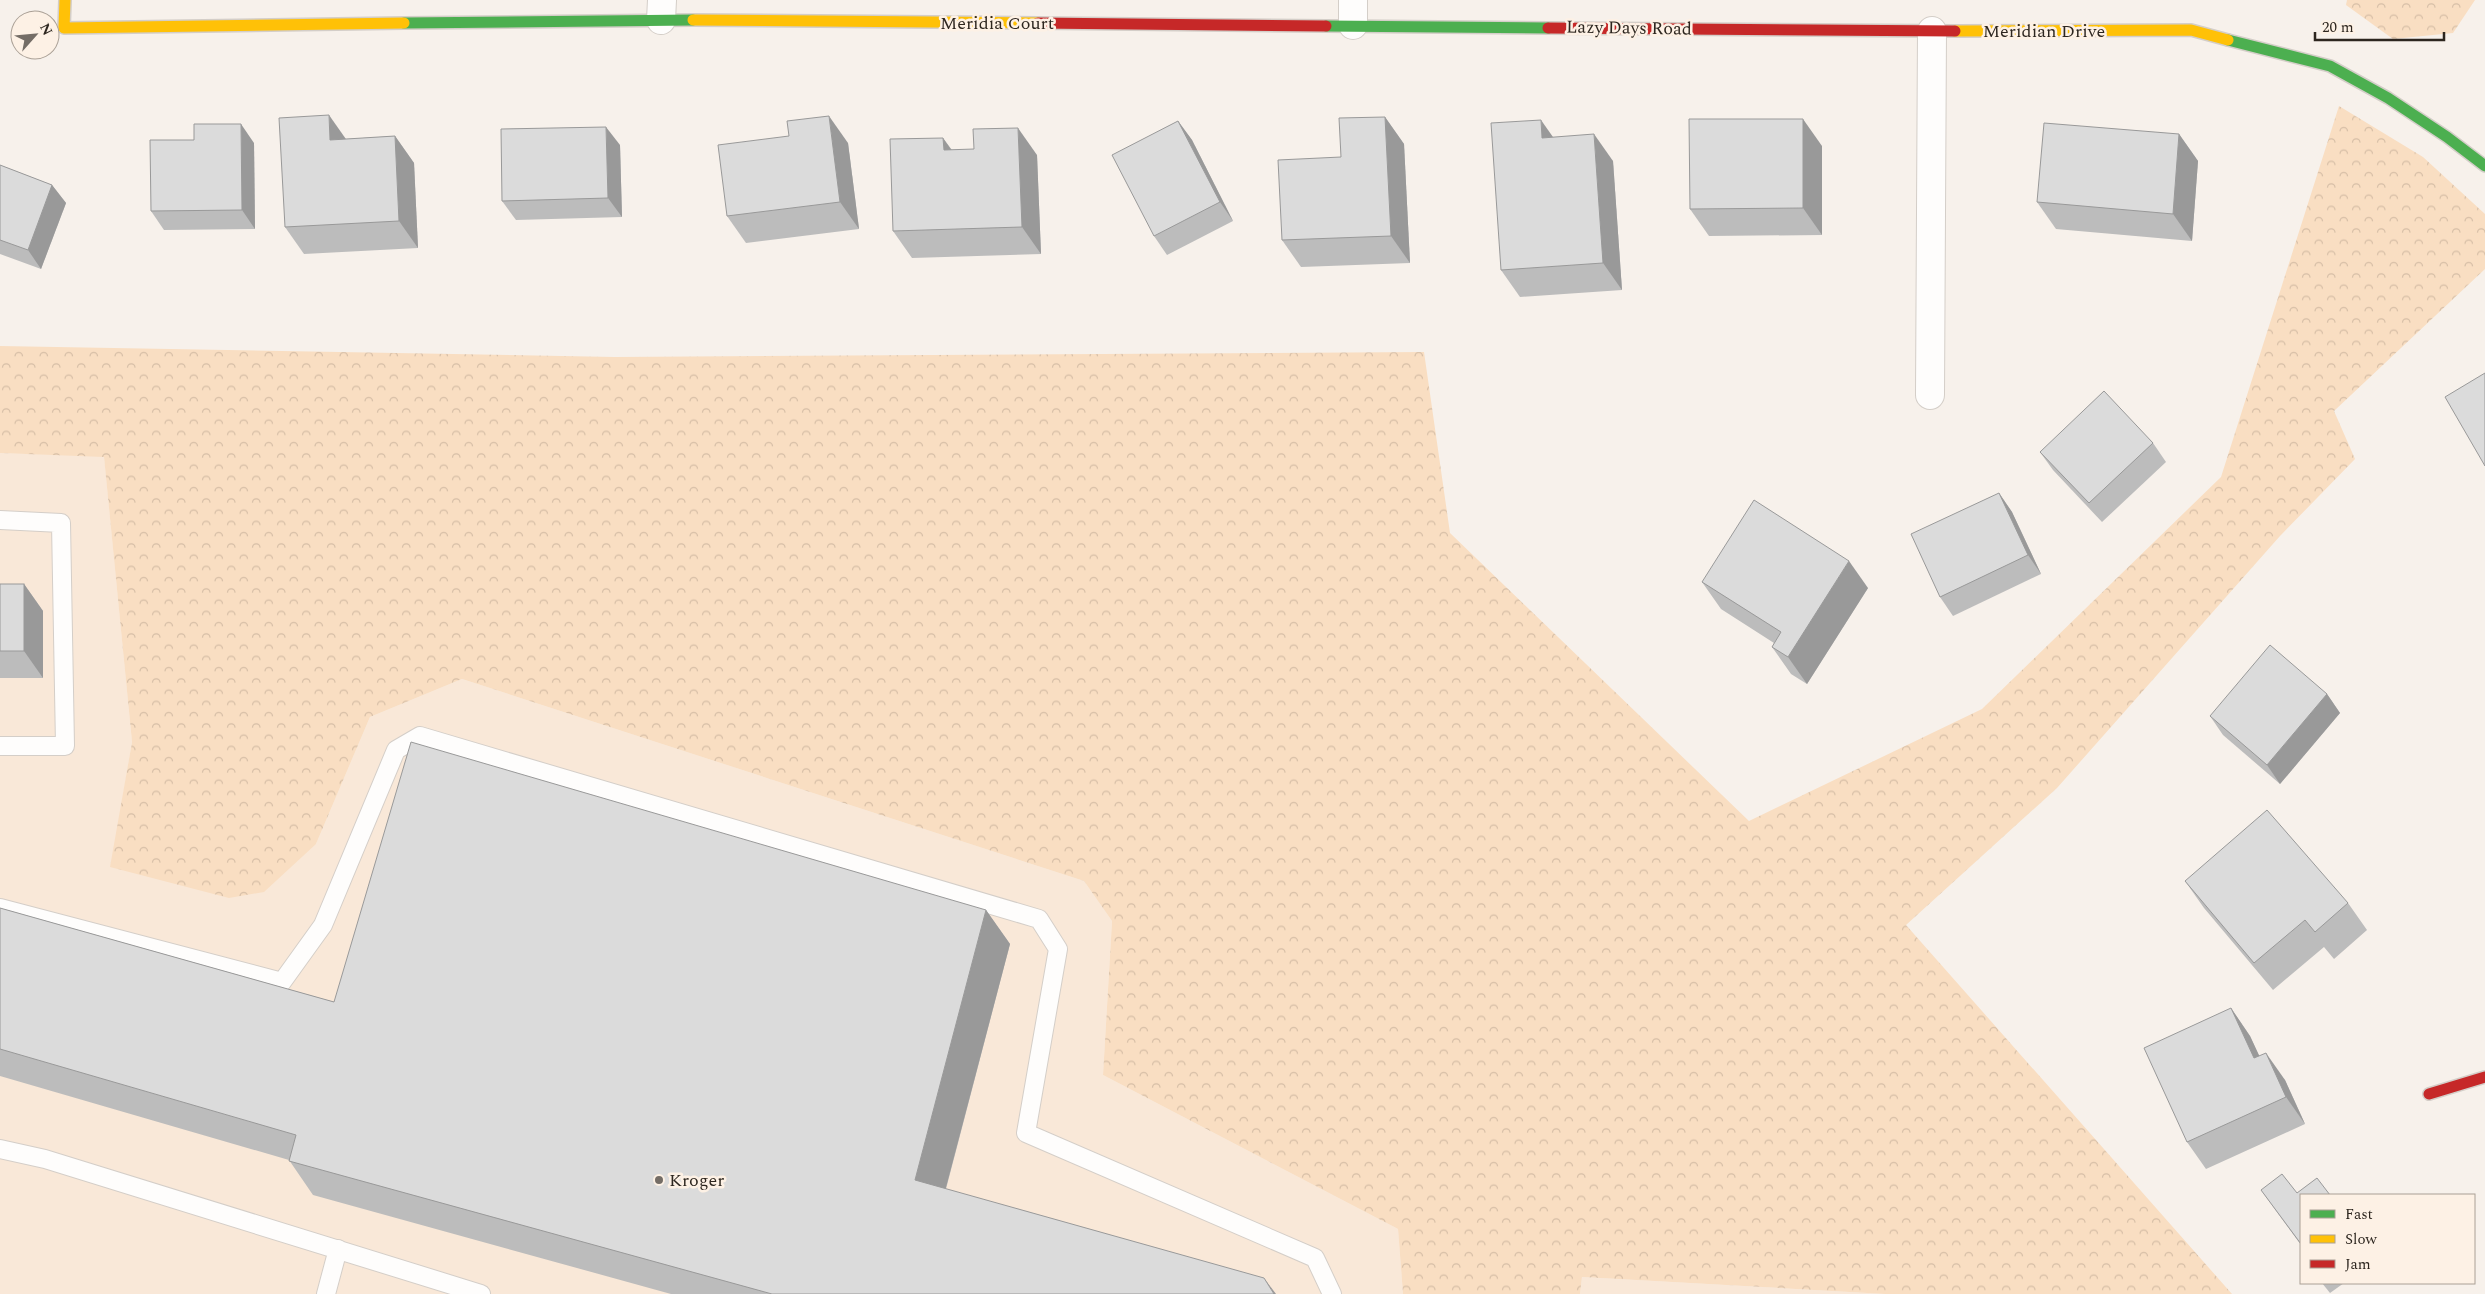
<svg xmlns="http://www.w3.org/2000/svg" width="2485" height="1294" viewBox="0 0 2485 1294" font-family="Spectral,serif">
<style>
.built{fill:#f9e8d8}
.forest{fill:url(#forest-crowns)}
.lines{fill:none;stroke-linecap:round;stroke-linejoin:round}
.lane-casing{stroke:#d4cec8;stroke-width:20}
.street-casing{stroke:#d4cec8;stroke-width:30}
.fast-casing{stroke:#d4cec8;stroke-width:14}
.slow-casing{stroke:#d4cec8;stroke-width:14}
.jam-casing{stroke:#d4cec8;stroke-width:14}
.lane{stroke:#fefdfc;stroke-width:18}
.street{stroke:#fefdfc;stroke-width:28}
.fast{stroke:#4caf50;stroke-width:11}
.slow{stroke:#ffc107;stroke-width:11}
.jam{stroke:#c62828;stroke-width:11}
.wall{fill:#bcbcbc}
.shaded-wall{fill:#999}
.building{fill:#dbdbdb;stroke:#999}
.poi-dot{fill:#746d66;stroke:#fdf1e5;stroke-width:2}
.labels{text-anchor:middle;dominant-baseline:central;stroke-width:5;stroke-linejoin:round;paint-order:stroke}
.street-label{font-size:18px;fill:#2d261f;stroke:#fdf1e5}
.poi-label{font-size:18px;fill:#2d261f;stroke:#fdf1e5;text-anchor:start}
</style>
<defs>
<pattern id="forest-crowns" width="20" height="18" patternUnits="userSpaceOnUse" patternTransform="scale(1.25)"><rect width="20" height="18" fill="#f9dec2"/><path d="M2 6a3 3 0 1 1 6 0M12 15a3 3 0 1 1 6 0" fill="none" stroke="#d6bea6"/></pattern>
</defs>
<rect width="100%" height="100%" fill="#f7f1eb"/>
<g class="built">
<polygon points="0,453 104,456 132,742 111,867 316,844 370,717 462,679 1084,881 1112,921 1103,1075 1398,1229 1403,1294 0,1294"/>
<polygon points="1582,1277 1885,1294 1580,1294"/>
</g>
<g class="forest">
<polygon points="2347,0 2475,0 2453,33 2393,39 2346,5"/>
<polygon points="2339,106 2423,157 2485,214 2485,269 2334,411 2355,459 2280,536 2057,788 1906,925 2232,1294 1885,1294 1582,1277 1580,1294 1403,1294 1398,1229 1103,1075 1112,921 1084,881 462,679 370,717 316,844 264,892 229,898 110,867 132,742 104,457 0,453 0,346 615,357 1424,352 1450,533 1749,821 1982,709 2221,477"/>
</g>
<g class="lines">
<defs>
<g id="lane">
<polyline points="0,520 61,523 65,746 0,746"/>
<polyline points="0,908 282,982 323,925 396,750 420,736 1039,919 1058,949 1026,1133 1315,1258 1332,1294"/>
<polyline points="0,1149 45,1159 481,1294"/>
<polyline points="326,1294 338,1249"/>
</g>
<g id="street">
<polyline points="661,20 662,0"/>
<polyline points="1353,25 1353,0"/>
<polyline points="1930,395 1932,31"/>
</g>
<g id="fast">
<polyline points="404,23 693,20"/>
<polyline points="1326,26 1548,28"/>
<polyline points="2228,40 2330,66 2388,98 2447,137 2485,166"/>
</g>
<g id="slow">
<polyline points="65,0 64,28 404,23"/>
<polyline points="693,20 1038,23"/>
<polyline points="1955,31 2191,30 2228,40"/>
</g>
<g id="jam">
<polyline points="1038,23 1326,26"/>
<polyline points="1548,28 1955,31"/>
<polyline points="2429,1094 2485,1077"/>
</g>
</defs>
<use href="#lane" class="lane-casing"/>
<use href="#street" class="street-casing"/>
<use href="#fast" class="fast-casing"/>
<use href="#slow" class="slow-casing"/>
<use href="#jam" class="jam-casing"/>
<use href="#lane" class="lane"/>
<use href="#street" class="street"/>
<use href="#fast" class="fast"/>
<use href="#slow" class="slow"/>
<use href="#jam" class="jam"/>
</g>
<g class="wall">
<polygon points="1385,117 1404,144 1410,263 1301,267 1282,240 1341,157"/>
<polygon points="1178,121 1192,140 1233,221 1167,255 1154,236"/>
<polygon points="2179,134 2198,161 2192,241 2056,229 2037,202"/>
<polygon points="395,136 414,163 418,248 304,254 285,227 346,139"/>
<polygon points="789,136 848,143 859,229 746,243 727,216"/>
<polygon points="1553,137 1613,161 1622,290 1520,297 1501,270"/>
<polygon points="943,138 952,150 1037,155 1041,254 912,258 893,231"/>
<polygon points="194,140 254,143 255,229 164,230 151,211"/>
<polygon points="620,145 622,217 516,220 502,201"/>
<polygon points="1822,146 1822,235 1709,236 1690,209"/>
<polygon points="0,165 52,185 66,203 41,269 0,254"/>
<polygon points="2153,443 2166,462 2102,522 2053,470 2040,452"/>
<polygon points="1999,493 2012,512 2041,574 1953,616 1940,597"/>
<polygon points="1702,582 1868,588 1807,684 1791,674 1772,647 1774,643 1721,609"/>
<polygon points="0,584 24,584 43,611 43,678 0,678"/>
<polygon points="2327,694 2340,713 2280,784 2223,735 2210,716"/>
<polygon points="2185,881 2348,903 2367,930 2334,959 2324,947 2273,990 2204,908"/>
<polygon points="0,908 334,1002 986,910 1010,944 946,1189 1276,1294 671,1294 313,1195 289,1160 0,1076"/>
<polygon points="2231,1008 2250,1036 2259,1056 2285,1080 2305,1124 2206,1169 2187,1142"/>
<polygon points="2261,1190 2297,1193 2301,1195 2301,1245"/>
<polygon points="2322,1283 2344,1283 2330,1293"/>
</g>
<g class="shaded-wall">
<polygon points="329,115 348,142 330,140"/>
<polygon points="829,116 848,143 859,229 840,202"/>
<polygon points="1385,117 1404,144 1410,263 1391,236"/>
<polygon points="1803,119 1822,146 1822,235 1803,208"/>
<polygon points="1541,120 1560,147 1542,138"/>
<polygon points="1178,121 1192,140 1233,221 1220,202"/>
<polygon points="241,124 254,143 255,229 242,210"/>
<polygon points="606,127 620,145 622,217 608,198"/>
<polygon points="1018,128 1037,155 1041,254 1022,227"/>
<polygon points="1594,134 1613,161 1622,290 1603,263"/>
<polygon points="2179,134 2198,161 2192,241 2173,214"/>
<polygon points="395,136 414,163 418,248 399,221"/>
<polygon points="943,138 962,165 944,150"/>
<polygon points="52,185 66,203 41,269 28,250"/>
<polygon points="1999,493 2012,512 2041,574 2028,555"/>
<polygon points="1849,561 1868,588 1807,684 1788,657"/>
<polygon points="24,584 43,611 43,678 24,651"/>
<polygon points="2327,694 2340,713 2280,784 2267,765"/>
<polygon points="986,910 1010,944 939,1214 915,1180"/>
<polygon points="2231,1008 2250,1036 2273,1085 2254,1058"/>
<polygon points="2266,1053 2285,1080 2305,1124 2286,1097"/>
<polygon points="1264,1278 1276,1294 1274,1294"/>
</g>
<g class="building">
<polygon points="329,115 330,140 395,136 399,221 285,227 279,118"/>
<polygon points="829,116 840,202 727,216 718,145 789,136 787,121"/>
<polygon points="1385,117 1391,236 1282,240 1278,160 1341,157 1339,118"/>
<polygon points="1689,119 1803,119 1803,208 1690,209"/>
<polygon points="1541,120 1542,138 1594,134 1603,263 1501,270 1491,123"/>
<polygon points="1178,121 1220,202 1154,236 1112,155"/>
<polygon points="2044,123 2179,134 2173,214 2037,202"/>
<polygon points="194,124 241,124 242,210 151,211 150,140 194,140"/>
<polygon points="606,127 608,198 502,201 501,129"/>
<polygon points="1018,128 1022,227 893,231 890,139 943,138 944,150 974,149 973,129"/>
<polygon points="0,165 52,185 28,250 0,240"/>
<polygon points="2485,373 2485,466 2445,397"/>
<polygon points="2104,391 2153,443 2089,503 2040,452"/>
<polygon points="1999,493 2028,555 1940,597 1911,534"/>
<polygon points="1754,500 1849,561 1788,657 1772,647 1781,632 1702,582"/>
<rect x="0" y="584" width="24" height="67"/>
<polygon points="2270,645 2327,694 2267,765 2210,716"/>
<polygon points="411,742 986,910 915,1180 1264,1278 1274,1294 772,1294 289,1161 296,1135 0,1049 0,908 334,1002"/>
<polygon points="2267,810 2348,903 2315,932 2305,920 2254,963 2185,881"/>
<polygon points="2231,1008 2254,1058 2266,1053 2286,1097 2187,1142 2144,1048"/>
<polygon points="2282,1174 2297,1193 2317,1178 2330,1195 2301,1195 2301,1244 2261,1190"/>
</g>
<circle class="poi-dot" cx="659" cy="1180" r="5"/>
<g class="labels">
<g class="street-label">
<text x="997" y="23">Meridia Court</text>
<text transform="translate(1629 28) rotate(1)">Lazy Days Road</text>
<text x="2044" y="31">Meridian Drive</text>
</g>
<g class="poi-label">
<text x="669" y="1180">Kroger</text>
</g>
</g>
<rect x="2300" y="1194" width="175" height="90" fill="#fdf1e5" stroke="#aaa096"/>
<rect x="2310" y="1210" width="25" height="8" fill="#4caf50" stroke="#aaa096"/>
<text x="2345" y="1219" font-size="15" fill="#2d261f">Fast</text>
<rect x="2310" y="1235" width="25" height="8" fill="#ffc107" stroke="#aaa096"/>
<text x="2345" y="1244" font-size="15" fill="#2d261f">Slow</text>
<rect x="2310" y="1260" width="25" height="8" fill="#c62828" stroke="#aaa096"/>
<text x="2345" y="1269" font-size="15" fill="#2d261f">Jam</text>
<g transform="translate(35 35) rotate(63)"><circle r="24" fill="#fdf1e5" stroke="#aaa096"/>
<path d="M0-4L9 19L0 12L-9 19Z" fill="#746d66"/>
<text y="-8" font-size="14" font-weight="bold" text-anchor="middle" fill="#2d261f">N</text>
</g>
<path d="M2315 32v8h129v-8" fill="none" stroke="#2d261f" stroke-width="2.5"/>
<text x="2322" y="32" font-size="15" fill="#2d261f" stroke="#fdf1e5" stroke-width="4" paint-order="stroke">20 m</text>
</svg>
